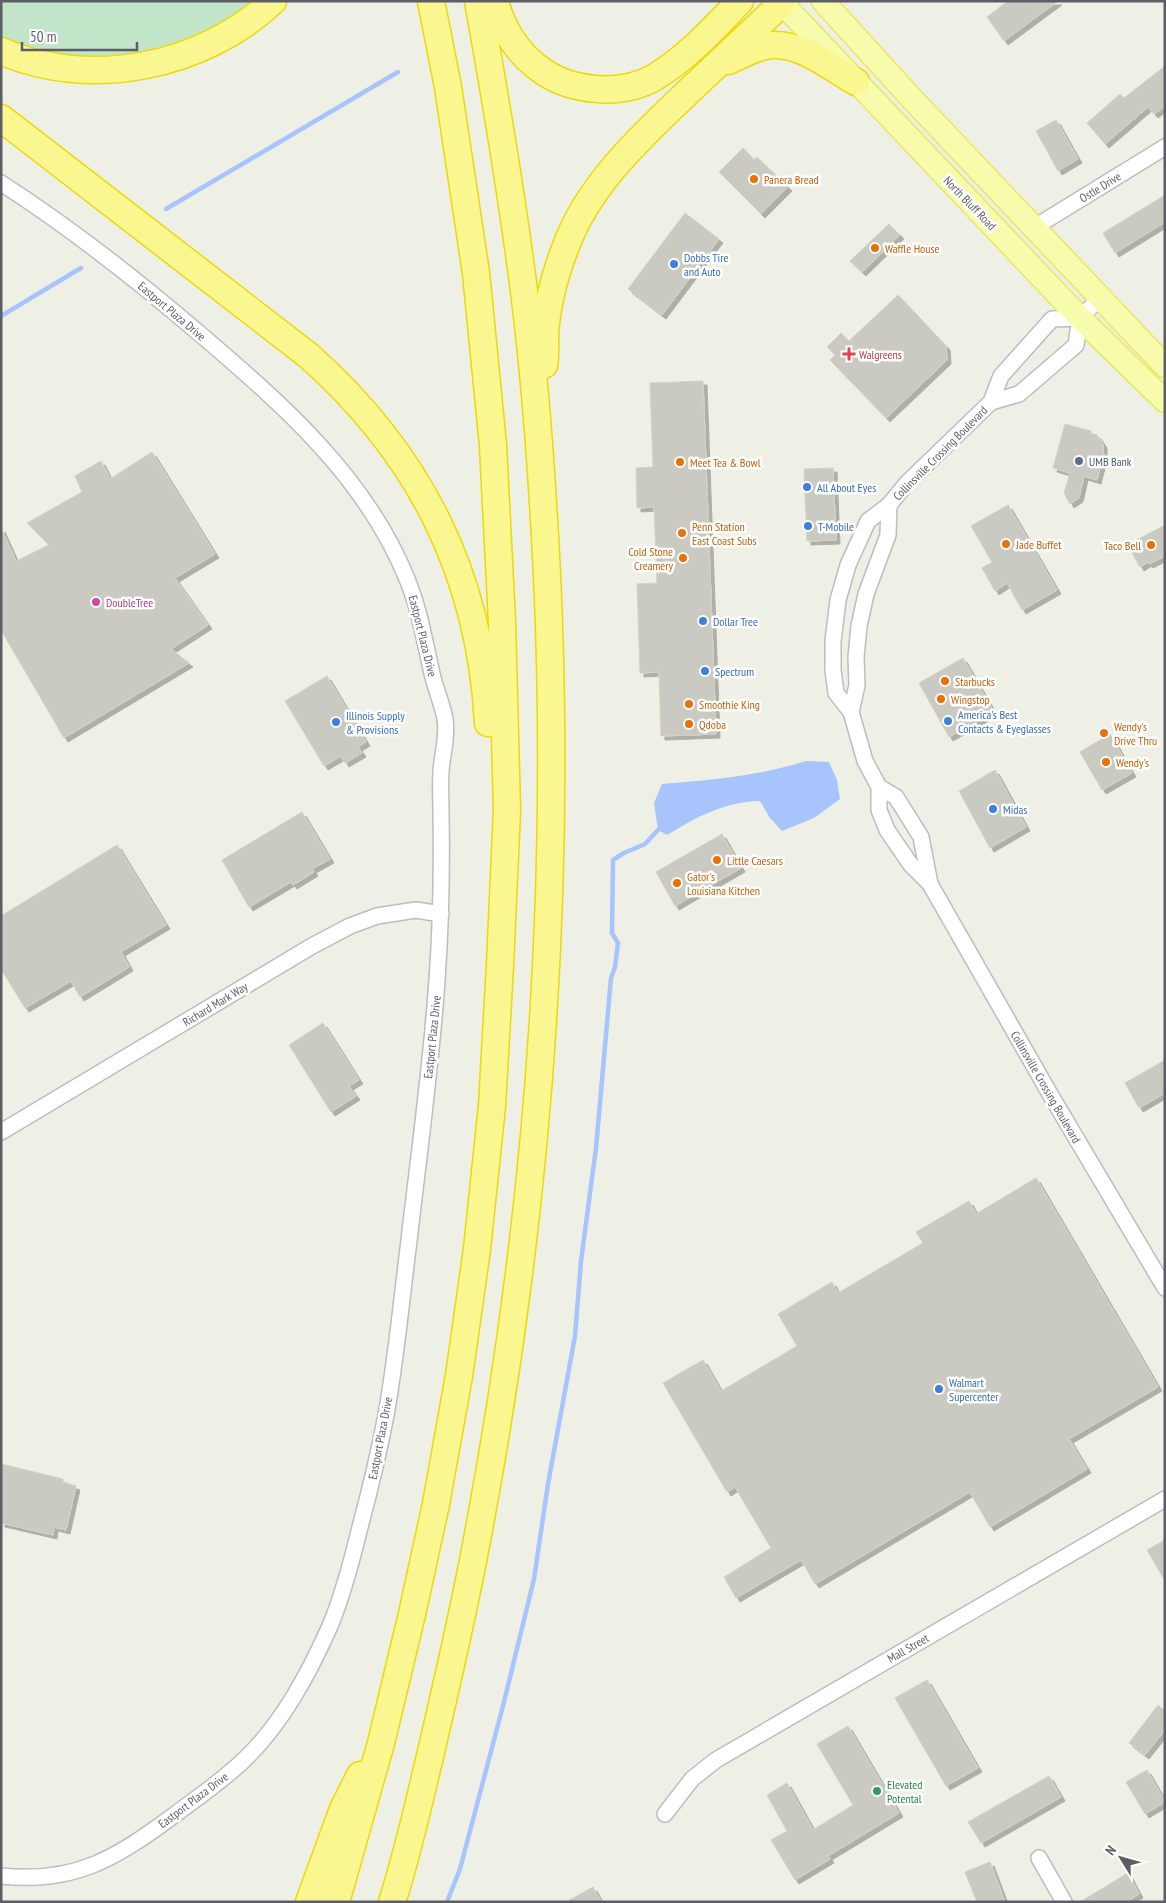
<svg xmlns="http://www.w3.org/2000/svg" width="1166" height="1903" viewBox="0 0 1166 1903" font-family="'PT Sans Narrow',sans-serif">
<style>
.green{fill:#c2e5ca}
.water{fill:#a7c4fc}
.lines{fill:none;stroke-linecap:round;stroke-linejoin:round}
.stream{stroke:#a7c4fc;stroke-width:4.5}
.building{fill:#cac9c2;stroke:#d3d2c3;filter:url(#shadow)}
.street-casing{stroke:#bcbdc3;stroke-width:18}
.primary-casing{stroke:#ede65f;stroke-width:25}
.highway-casing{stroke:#ecd907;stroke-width:29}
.street{stroke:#fff;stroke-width:15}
.primary{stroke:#f7fcac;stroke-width:22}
.highway{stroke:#faf791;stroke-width:26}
.food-dot{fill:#e8710a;stroke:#fff;stroke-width:2}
.shop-dot{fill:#3f7fe0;stroke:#fff;stroke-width:2}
.health-dot{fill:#e0444e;stroke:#fff;stroke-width:2}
.service-dot{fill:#5c6f8a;stroke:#fff;stroke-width:2}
.hotel-dot{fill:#d1479c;stroke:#fff;stroke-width:2}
.leisure-dot{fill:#2e9e5b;stroke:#fff;stroke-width:2}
.labels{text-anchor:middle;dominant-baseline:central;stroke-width:5;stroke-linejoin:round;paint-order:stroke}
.food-label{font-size:12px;fill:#c56008;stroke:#fff;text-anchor:start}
.street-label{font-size:12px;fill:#5d5e65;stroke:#fff}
.shop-label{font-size:12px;fill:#366cbe;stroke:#fff;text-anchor:start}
.health-label{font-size:12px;fill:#be3a42;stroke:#fff;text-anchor:start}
.service-label{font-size:12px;fill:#4e5e75;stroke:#fff;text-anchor:start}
.hotel-label{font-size:12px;fill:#b23c85;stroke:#fff;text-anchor:start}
.leisure-label{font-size:12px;fill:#27864d;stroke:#fff;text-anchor:start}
</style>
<defs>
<filter id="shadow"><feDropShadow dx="4" dy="4" stdDeviation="0" flood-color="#0004"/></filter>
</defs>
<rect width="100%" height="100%" fill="#eeefe5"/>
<polygon class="green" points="1,1 259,1 210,38 114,63 1,44"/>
<path class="water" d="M806 761 829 762 837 780 840 799 814 818 782 831 770 818 760 801C723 802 697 817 667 835L658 830 654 803 662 784C711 780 759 776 806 761Z"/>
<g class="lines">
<g class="stream">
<polyline points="166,209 398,72"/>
<polyline points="1,316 81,268"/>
<polyline points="447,1902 460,1869 504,1702 534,1579 548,1484 575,1336 581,1261 596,1148 611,978 615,967 618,943 612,933 613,860 624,853 645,844 658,830"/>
</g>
</g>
<g class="building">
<polygon points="1008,1 1058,1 1004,41 987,17"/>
<polygon points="1165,66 1165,106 1154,114 1148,107 1105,144 1087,123 1120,94 1124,98"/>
<polygon points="1056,120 1078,159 1058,171 1036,131"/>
<polygon points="743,148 754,160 757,157 788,187 761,214 719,172"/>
<polygon points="1165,195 1165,222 1115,253 1103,233"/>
<polygon points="685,213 719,239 662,315 628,289"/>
<polygon points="889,224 900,235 862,272 850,261"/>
<polygon points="898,295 946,346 947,360 886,418 830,360 835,355 827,347 841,333 849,341"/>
<polygon points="703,381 716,734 661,736 659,672 640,673 637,584 657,583 654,507 637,508 636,468 653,467 650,383"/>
<polygon points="1065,424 1091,431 1090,433 1097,435 1103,444 1103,452 1104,453 1097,480 1084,476 1079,498 1070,504 1064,493 1070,473 1053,468"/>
<polygon points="152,452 215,554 175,578 208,625 171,649 189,663 64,738 1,630 1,528 16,561 49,545 27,523 82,492 75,476 101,461 110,479"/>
<polygon points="833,468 836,540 807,541 804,469"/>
<polygon points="1008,505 1057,590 1022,610 1007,583 995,591 982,568 992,562 971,526"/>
<polygon points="1165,525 1165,556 1149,564 1148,562 1140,567 1132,553 1140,549 1135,541"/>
<polygon points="963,658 994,712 949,737 919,683"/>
<polygon points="327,676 366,742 358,747 362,753 345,763 341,756 324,766 285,701"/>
<polygon points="1110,734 1132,773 1102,790 1080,752"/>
<polygon points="995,770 1026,827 990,848 959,791"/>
<polygon points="302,812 330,859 312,869 314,872 293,885 291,882 249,907 222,860"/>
<polygon points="722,834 741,868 675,906 656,872"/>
<polygon points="117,845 166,925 121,952 129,967 80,997 71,981 25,1008 1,969 1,916"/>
<polygon points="323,1023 359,1080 349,1086 356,1096 331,1112 289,1045"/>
<polygon points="1165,1060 1165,1093 1139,1108 1125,1083"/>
<polygon points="1036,1178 1158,1387 1069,1439 1087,1469 990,1527 970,1492 815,1584 801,1560 736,1598 724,1577 771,1548 735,1487 727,1492 663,1383 703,1360 721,1391 797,1346 778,1314 832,1282 838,1293 923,1243 916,1232 969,1201 976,1214"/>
<polygon points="1,1464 63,1479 63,1482 76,1486 66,1530 54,1527 53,1535 1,1523"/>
<polygon points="1165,1540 1165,1581 1147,1550"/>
<polygon points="927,1680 978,1768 946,1786 895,1698"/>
<polygon points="1158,1705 1165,1711 1165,1730 1145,1755 1129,1743"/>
<polygon points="848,1726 899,1813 828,1856 830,1859 795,1880 771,1840 787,1831 767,1795 787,1783 813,1830 853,1805 817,1744"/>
<polygon points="1147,1770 1165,1802 1145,1814 1126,1782"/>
<polygon points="1049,1776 1061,1797 981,1843 968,1822"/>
<polygon points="990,1862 1005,1902 977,1902 965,1872"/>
<polygon points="1128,1873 1139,1894 1126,1902 1080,1902"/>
<polygon points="593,1887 601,1902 566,1902"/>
</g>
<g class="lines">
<defs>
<g id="street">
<path d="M1 183C71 228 137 280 200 334 282 404 366 477 407 579 419 608 424 638 431 669 434 686 442 702 445 719 448 736 442 755 441 771 440 785 441 799 441 813 442 869 441 924 437 980 431 1070 418 1160 408 1249 401 1304 396 1360 386 1415 379 1452 370 1490 360 1527 352 1560 343 1595 330 1626 309 1673 283 1722 246 1758 224 1780 198 1797 173 1816 116 1858 75 1884 1 1876"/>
<polyline points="1035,227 1165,147"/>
<polyline points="1080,318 1052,319 1001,376 991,402 907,483 889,505 868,521 848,565 838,600 833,641 833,670 836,693 851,712 865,761 879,787 879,810 887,830 911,865 930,884 1050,1094 1165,1288"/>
<polyline points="991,402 1019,394 1076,345 1080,318 1101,297"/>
<polyline points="851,712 857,685 856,657 859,626 866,594 888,535 889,505"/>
<polyline points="879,787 896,797 921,837 930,884"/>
<polyline points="1,1132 312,946 350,926 377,916 416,910 441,914"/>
<polyline points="665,1814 692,1779 716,1760 1165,1499"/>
<polyline points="1039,1858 1064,1902"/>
</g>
<g id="primary">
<polyline points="780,1 1080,318 1165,401"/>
<polyline points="823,1 914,101 1165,366"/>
</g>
<g id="highway">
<path d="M495 1C501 26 516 51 537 67 568 92 621 97 655 77 688 57 714 28 740 1"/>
<path d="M1 51C90 90 203 67 273 1"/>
<path d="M728 61C742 55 757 46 772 45 802 43 831 68 856 82"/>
<path d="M1 118 309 356C420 455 480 574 488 723"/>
<path d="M544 365C546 355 545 344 545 334 547 304 555 274 566 246 589 184 641 137 688 92 719 63 750 33 782 3"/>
<polyline points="309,1902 343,1809 360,1775"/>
<polyline points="336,1902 381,1743 412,1614 436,1504 459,1376 477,1249 492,1106 500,965 507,810 502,622 493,445 476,273 448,87 431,1"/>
<path d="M392 1902C408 1853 419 1802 431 1752 447 1683 463 1615 476 1545 537 1226 562 900 547 575 542 473 535 370 521 268 509 179 494 90 478 1"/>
</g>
</defs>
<use href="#street" class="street-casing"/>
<use href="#primary" class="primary-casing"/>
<use href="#highway" class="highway-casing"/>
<use href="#street" class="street"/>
<use href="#primary" class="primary"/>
<use href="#highway" class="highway"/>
</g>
<g class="food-dot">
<circle cx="754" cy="179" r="5"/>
<circle cx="875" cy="248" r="5"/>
<circle cx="680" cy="462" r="5"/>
<circle cx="682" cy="533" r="5"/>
<circle cx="1006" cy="544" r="5"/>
<circle cx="1151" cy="545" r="5"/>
<circle cx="683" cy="558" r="5"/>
<circle cx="945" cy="681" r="5"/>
<circle cx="941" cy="699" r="5"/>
<circle cx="689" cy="704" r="5"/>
<circle cx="689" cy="724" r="5"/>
<circle cx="1104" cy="733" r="5"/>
<circle cx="1106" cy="762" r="5"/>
<circle cx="717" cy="860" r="5"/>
<circle cx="677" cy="883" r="5"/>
</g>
<g class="shop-dot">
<circle cx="674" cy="264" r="5"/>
<circle cx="807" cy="487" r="5"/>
<circle cx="808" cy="526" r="5"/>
<circle cx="703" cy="621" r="5"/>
<circle cx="705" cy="671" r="5"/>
<circle cx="948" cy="721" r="5"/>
<circle cx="336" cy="722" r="5"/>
<circle cx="993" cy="809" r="5"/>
<circle cx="939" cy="1389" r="5"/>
</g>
<path class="health-dot" d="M846.5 346.5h5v5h5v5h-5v5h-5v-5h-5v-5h5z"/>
<circle class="service-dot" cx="1079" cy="461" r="5"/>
<circle class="hotel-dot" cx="96" cy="602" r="5"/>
<circle class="leisure-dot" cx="877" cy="1791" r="5"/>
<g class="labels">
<g class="food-label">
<text x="764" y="179">Panera Bread</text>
<text x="885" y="248">Waffle House</text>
<text x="690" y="462">Meet Tea &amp; Bowl</text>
<text x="692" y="526">Penn Station<tspan x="692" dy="14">East Coast Subs</tspan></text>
<text x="1016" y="544">Jade Buffet</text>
<text x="1141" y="545" text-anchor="end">Taco Bell</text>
<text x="673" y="551" text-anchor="end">Cold Stone<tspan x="673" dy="14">Creamery</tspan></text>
<text x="955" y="681">Starbucks</text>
<text x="951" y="699">Wingstop</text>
<text x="699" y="704">Smoothie King</text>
<text x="699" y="724">Qdoba</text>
<text x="1114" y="726">Wendy's<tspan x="1114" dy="14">Drive Thru</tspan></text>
<text x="1116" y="762">Wendy's</text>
<text x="727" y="860">Little Caesars</text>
<text x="687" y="876">Gator's<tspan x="687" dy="14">Louisiana Kitchen</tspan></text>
</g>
<g class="street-label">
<text transform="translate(1100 187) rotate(-32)">Ostle Drive</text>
<text transform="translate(970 203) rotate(46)">North Bluff Road</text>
<text transform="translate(172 311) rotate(40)">Eastport Plaza Drive</text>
<text transform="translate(940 453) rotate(-45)">Collinsville Crossing Boulevard</text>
<text transform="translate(423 636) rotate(76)">Eastport Plaza Drive</text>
<text transform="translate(215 1004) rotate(-31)">Richard Mark Way</text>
<text transform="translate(432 1037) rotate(-84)">Eastport Plaza Drive</text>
<text transform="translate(1046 1087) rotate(60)">Collinsville Crossing Boulevard</text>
<text transform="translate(380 1438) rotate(-79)">Eastport Plaza Drive</text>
<text transform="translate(908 1648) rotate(-30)">Mall Street</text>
<text transform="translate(193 1800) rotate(-37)">Eastport Plaza Drive</text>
</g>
<g class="shop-label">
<text x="684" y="257">Dobbs Tire<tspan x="684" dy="14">and Auto</tspan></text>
<text x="817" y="487">All About Eyes</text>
<text x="818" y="526">T-Mobile</text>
<text x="713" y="621">Dollar Tree</text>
<text x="715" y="671">Spectrum</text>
<text x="958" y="714">America's Best<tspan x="958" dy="14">Contacts &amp; Eyeglasses</tspan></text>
<text x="346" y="715">Illinois Supply<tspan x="346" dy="14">&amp; Provisions</tspan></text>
<text x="1003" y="809">Midas</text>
<text x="949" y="1382">Walmart<tspan x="949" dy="14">Supercenter</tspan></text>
</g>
<g class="health-label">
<text x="859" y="354">Walgreens</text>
</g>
<g class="service-label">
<text x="1089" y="461">UMB Bank</text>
</g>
<g class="hotel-label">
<text x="106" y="602">DoubleTree</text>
</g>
<g class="leisure-label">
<text x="887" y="1784">Elevated<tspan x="887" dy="14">Potental</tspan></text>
</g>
</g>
<rect width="1166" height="1903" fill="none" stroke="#5d5e65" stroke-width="5"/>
<g transform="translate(1121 1858) rotate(307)" stroke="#ffffff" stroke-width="4" paint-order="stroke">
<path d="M0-4L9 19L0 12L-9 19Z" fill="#5d5e65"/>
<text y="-8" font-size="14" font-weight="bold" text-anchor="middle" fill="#5d5e65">N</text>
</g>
<path d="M22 42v8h115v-8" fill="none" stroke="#5d5e65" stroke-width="2.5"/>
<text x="30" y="42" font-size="15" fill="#5d5e65" stroke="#ffffff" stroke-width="4" paint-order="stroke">50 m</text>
</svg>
